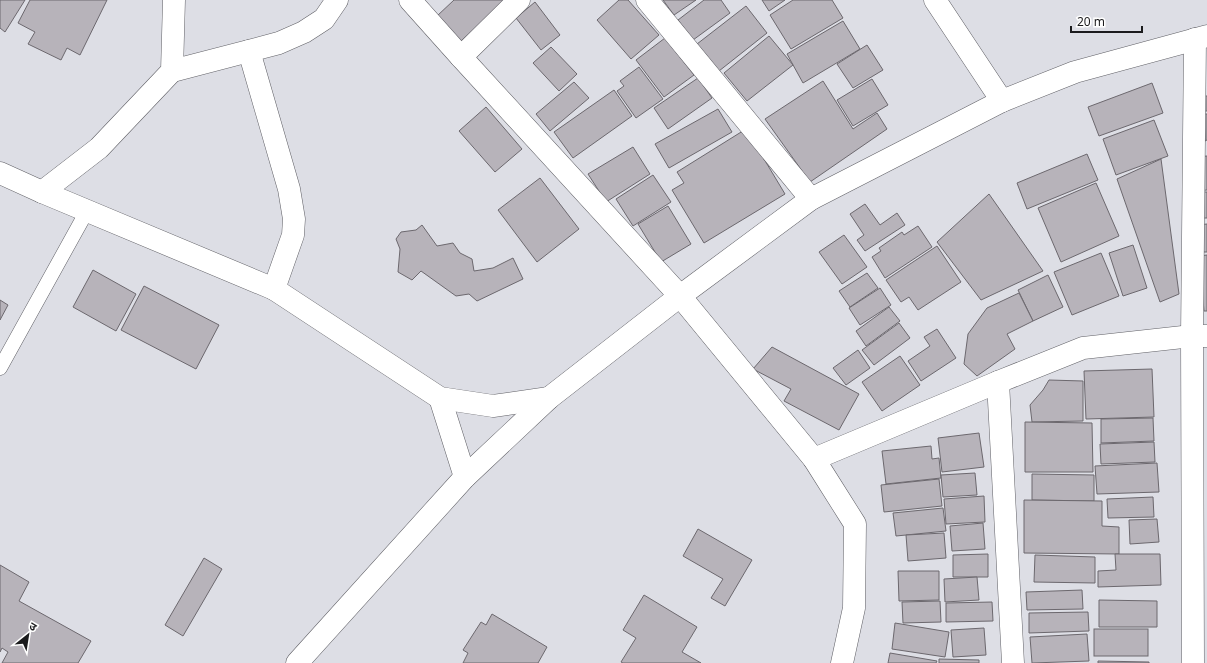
<svg xmlns="http://www.w3.org/2000/svg" width="1207" height="663" viewBox="0 0 1207 663" font-family="'Noto Sans','Noto Sans Devanagari',sans-serif">
<style>
.building{fill:#b7b3ba;stroke:#6c686e}
.lines{fill:none;stroke-linecap:round;stroke-linejoin:round}
.service-casing{stroke:#606066;stroke-width:15}
.minor-casing{stroke:#606066;stroke-width:23}
.service{stroke:#fff;stroke-width:14}
.minor{stroke:#fff;stroke-width:22}
</style>
<rect width="100%" height="100%" fill="#dddee5"/>
<g class="building">
<polygon points="0,0 25,0 5,32 0,28"/>
<polygon points="30,0 107,0 80,55 67,48 61,60 28,44 35,32 18,23"/>
<polygon points="454,0 508,0 460,42 437,16"/>
<polygon points="619,0 628,0 659,35 631,59 597,20"/>
<polygon points="663,0 696,0 674,15"/>
<polygon points="704,0 721,0 730,13 693,40 678,20"/>
<polygon points="762,0 785,0 769,11"/>
<polygon points="793,0 832,0 843,18 791,49 770,15"/>
<polygon points="535,2 560,35 541,50 516,18"/>
<polygon points="746,6 767,33 719,71 697,44"/>
<polygon points="843,21 860,49 803,83 787,54"/>
<polygon points="769,36 793,65 747,101 724,73"/>
<polygon points="665,38 694,75 664,97 636,60"/>
<polygon points="867,45 883,70 853,88 837,64"/>
<polygon points="551,47 577,74 559,91 533,63"/>
<polygon points="639,67 663,99 636,118 617,91 624,86 620,81"/>
<polygon points="698,78 712,98 668,129 654,108"/>
<polygon points="872,79 888,105 853,126 837,100"/>
<polygon points="823,81 853,129 877,113 887,129 810,182 765,119"/>
<polygon points="574,82 589,98 550,131 536,114"/>
<polygon points="1152,83 1163,113 1099,136 1088,107"/>
<polygon points="614,90 632,116 573,158 554,132"/>
<polygon points="1202,96 1207,96 1207,111 1203,111"/>
<polygon points="486,107 522,149 495,172 459,131"/>
<polygon points="718,109 732,132 669,168 655,144"/>
<polygon points="1204,114 1207,114 1207,140 1205,141"/>
<polygon points="1154,120 1168,156 1116,175 1103,139"/>
<polygon points="746,129 785,194 704,243 672,190 684,183 677,172"/>
<polygon points="633,147 650,174 606,202 588,174"/>
<polygon points="1087,154 1098,180 1027,209 1017,183"/>
<polygon points="1207,156 1207,190 1196,191 1196,157"/>
<polygon points="1161,159 1179,294 1160,302 1117,179"/>
<polygon points="653,175 671,202 633,226 616,199"/>
<polygon points="540,178 579,229 537,262 498,210"/>
<polygon points="1096,183 1119,236 1061,262 1038,208"/>
<polygon points="1201,192 1207,192 1207,218 1202,218"/>
<polygon points="989,194 1043,271 981,300 937,242"/>
<polygon points="865,204 880,225 897,213 905,225 865,251 857,240 864,235 850,214"/>
<polygon points="668,206 691,244 661,262 638,224"/>
<polygon points="1207,224 1207,252 1199,252 1198,225"/>
<polygon points="422,225 437,246 453,243 460,253 472,259 474,271 493,268 513,258 523,279 477,301 469,294 456,296 421,271 412,280 398,272 400,249 396,239 401,232 416,230"/>
<polygon points="918,226 932,247 885,278 872,257 881,251 879,248 902,232 904,235"/>
<polygon points="844,235 867,267 842,284 819,252"/>
<polygon points="1133,245 1147,288 1123,296 1109,253"/>
<polygon points="937,246 961,282 918,310 909,297 901,302 886,280"/>
<polygon points="1101,253 1119,296 1072,315 1054,272"/>
<polygon points="1207,255 1207,311 1204,311 1199,256"/>
<polygon points="93,270 136,294 116,331 73,307"/>
<polygon points="867,273 878,288 850,307 839,291"/>
<polygon points="1048,275 1063,307 1033,321 1018,290"/>
<polygon points="144,286 219,325 196,369 121,330"/>
<polygon points="880,288 891,305 860,325 849,308"/>
<polygon points="1019,293 1033,321 1007,334 1015,349 977,376 964,364 968,334 987,308"/>
<polygon points="0,300 8,305 0,320"/>
<polygon points="889,307 900,321 866,346 856,331"/>
<polygon points="899,323 910,338 874,365 862,350"/>
<polygon points="937,329 956,358 921,381 908,361 930,346 924,337"/>
<polygon points="772,347 859,394 839,430 784,401 791,389 753,369"/>
<polygon points="858,350 870,368 846,385 833,368"/>
<polygon points="900,356 920,385 882,411 862,382"/>
<polygon points="1152,369 1154,417 1086,419 1084,371"/>
<polygon points="1049,380 1083,381 1083,421 1032,422 1030,405 1043,390"/>
<polygon points="1153,418 1154,441 1101,443 1101,419"/>
<polygon points="1025,422 1092,423 1093,472 1025,472"/>
<polygon points="979,433 984,467 942,472 938,438"/>
<polygon points="1154,442 1155,462 1101,464 1100,444"/>
<polygon points="931,446 932,459 939,458 941,478 886,484 882,451"/>
<polygon points="1157,463 1159,492 1097,494 1095,466"/>
<polygon points="975,473 977,495 943,497 941,475"/>
<polygon points="1032,474 1094,475 1094,501 1032,500"/>
<polygon points="939,479 942,506 884,512 881,485"/>
<polygon points="984,496 985,522 946,524 944,499"/>
<polygon points="1153,497 1154,517 1108,518 1107,499"/>
<polygon points="1024,500 1102,501 1102,526 1119,527 1119,554 1024,553"/>
<polygon points="943,508 946,531 896,536 893,513"/>
<polygon points="1157,519 1159,542 1130,544 1129,520"/>
<polygon points="983,523 985,549 952,551 950,526"/>
<polygon points="698,529 752,560 725,606 711,598 723,579 683,556"/>
<polygon points="944,533 946,558 908,561 906,535"/>
<polygon points="988,554 988,577 953,577 953,555"/>
<polygon points="1115,554 1160,554 1161,585 1098,587 1098,571 1116,570"/>
<polygon points="1035,555 1095,557 1095,583 1034,582"/>
<polygon points="204,558 222,569 183,636 165,625"/>
<polygon points="0,565 29,582 19,601 91,641 78,663 2,663 8,652 2,648 0,652"/>
<polygon points="898,571 939,571 939,600 899,601"/>
<polygon points="977,577 979,600 945,602 944,579"/>
<polygon points="1082,590 1083,609 1027,610 1026,592"/>
<polygon points="644,595 697,627 682,652 701,663 623,663 621,662 636,638 623,630"/>
<polygon points="1099,600 1157,601 1157,627 1099,627"/>
<polygon points="940,601 941,622 903,623 902,602"/>
<polygon points="992,602 993,621 946,622 946,603"/>
<polygon points="1088,612 1089,631 1029,633 1029,613"/>
<polygon points="492,614 547,647 538,663 463,663 468,653 463,650 481,622 486,625"/>
<polygon points="895,623 949,632 945,657 892,649"/>
<polygon points="984,628 986,655 953,657 951,630"/>
<rect x="1094" y="629" width="54" height="27"/>
<polygon points="1087,634 1089,661 1032,663 1030,637"/>
<polygon points="890,653 937,661 936,663 888,663"/>
<polygon points="939,659 979,660 979,663 939,663"/>
<polygon points="1098,661 1149,662 1149,663 1098,663"/>
</g>
<g class="lines">
<defs>
<polyline id="service" points="0,368 87,211"/>
<g id="minor">
<polyline points="410,0 461,57 680,296 814,459 855,524 854,608 842,663"/>
<polyline points="647,0 811,199"/>
<polyline points="935,0 1002,101"/>
<polyline points="249,51 289,189 294,219 293,235 274,289"/>
<polyline points="461,57 519,0"/>
<polyline points="172,71 279,43 304,32 324,19 337,0"/>
<polyline points="0,173 42,192 274,289 440,398 493,406 549,398"/>
<polyline points="42,192 99,148 172,71 174,0"/>
<polyline points="998,382 1013,663"/>
<polyline points="440,398 465,477"/>
<polyline points="814,459 998,382 1083,348 1192,336 1206,336"/>
<polyline points="297,663 465,477 549,398 680,296 811,199 1002,101 1075,72 1207,36"/>
<polyline points="1193,663 1192,336 1195,39"/>
</g>
</defs>
<use href="#service" class="service-casing"/>
<use href="#minor" class="minor-casing"/>
<use href="#service" class="service"/>
<use href="#minor" class="minor"/>
</g>
<g transform="translate(28 635) rotate(30)" stroke="#ffffff" stroke-width="3" paint-order="stroke">
<path d="M0-3L7 15L0 10L-7 15Z" fill="#1b1b1d"/>
<text y="-6" font-size="11" font-weight="bold" text-anchor="middle" fill="#1b1b1d">उ</text>
</g>
<path d="M1071 26v6h71v-6" fill="none" stroke="#1b1b1d" stroke-width="2"/>
<text x="1077" y="26" font-size="12" fill="#1b1b1d" stroke="#ffffff" stroke-width="3" paint-order="stroke">20 m</text>
</svg>
